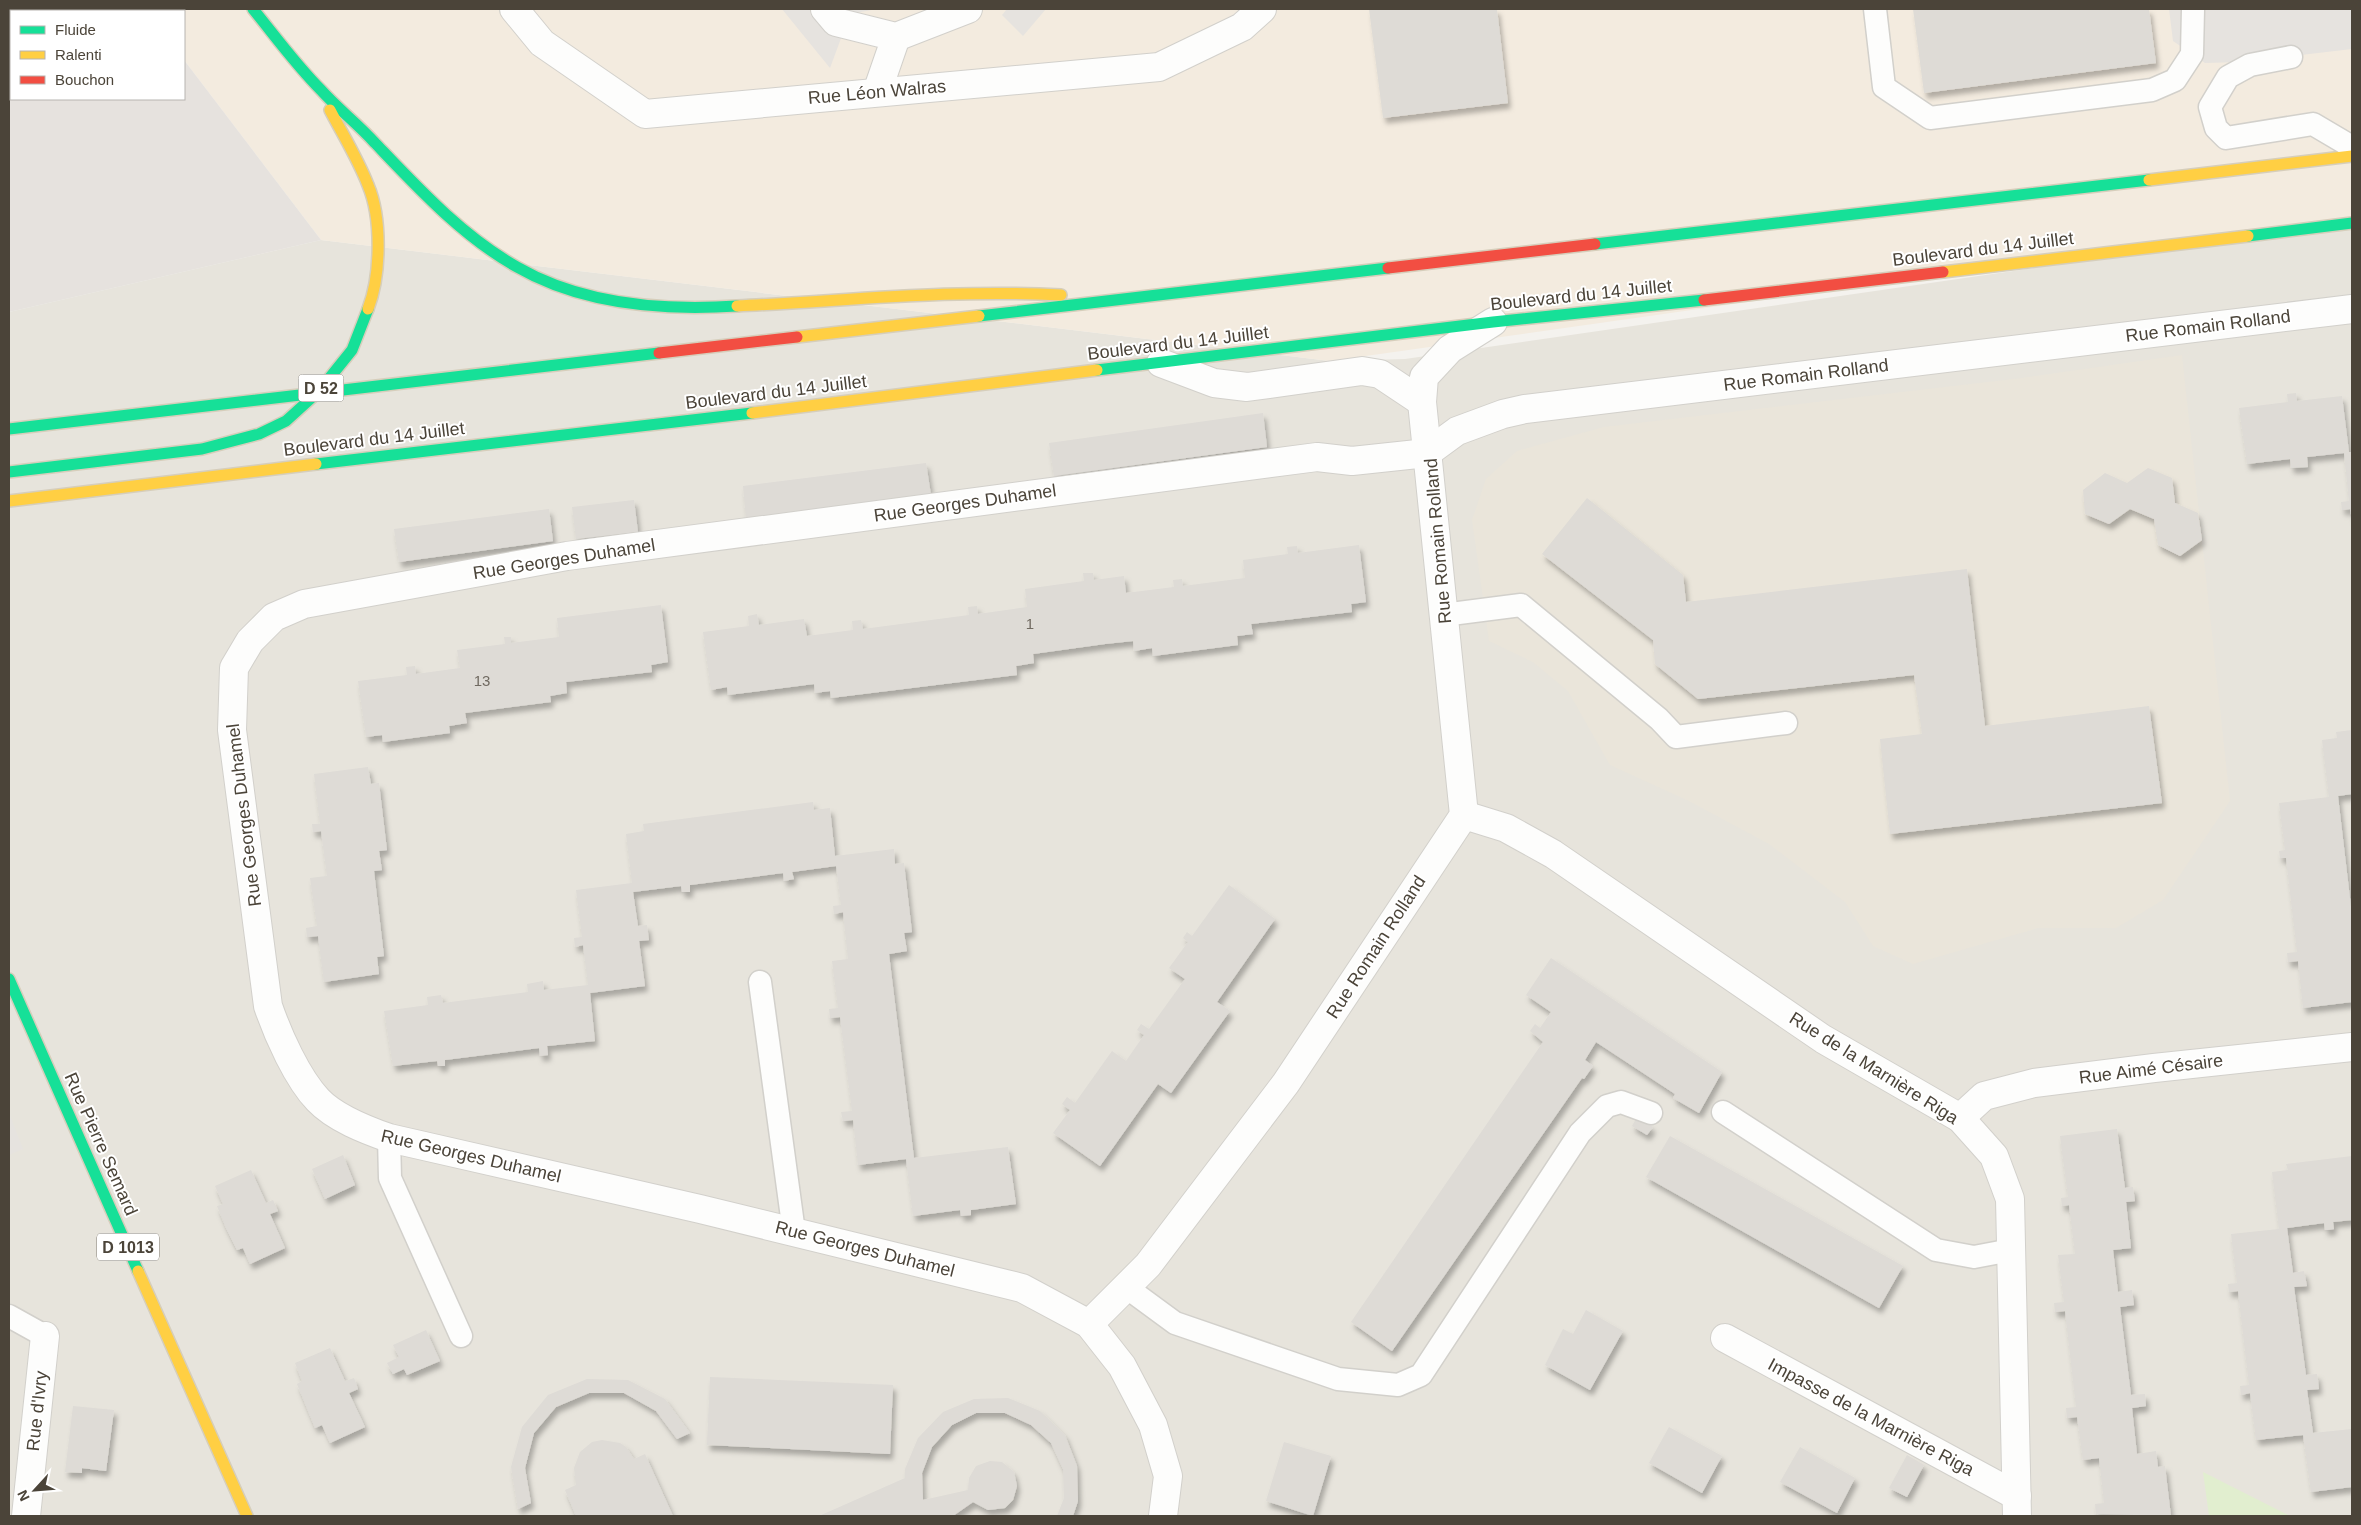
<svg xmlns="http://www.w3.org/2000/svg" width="2361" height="1525" viewBox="0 0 2361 1525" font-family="Arial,sans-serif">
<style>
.residential{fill:#e7e4dc}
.commercial{fill:#f3ebdf}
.industrial{fill:#e6e2de}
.education{fill:#eae5da}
.green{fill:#e1eecf}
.parking{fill:#e6e3df}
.building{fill:#dedbd6;filter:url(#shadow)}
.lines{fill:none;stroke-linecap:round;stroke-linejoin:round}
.lane-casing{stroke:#d2d0cb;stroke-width:25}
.street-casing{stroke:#d2d0cb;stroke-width:30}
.fast-casing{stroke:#d6cebb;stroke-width:14}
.slow-casing{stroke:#d6cebb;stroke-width:14}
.jam-casing{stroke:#d6cebb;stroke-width:14}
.lane{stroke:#fdfdfc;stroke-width:22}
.street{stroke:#fdfdfc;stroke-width:28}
.fast{stroke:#16e098;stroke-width:11}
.slow{stroke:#ffcf43;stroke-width:11}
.jam{stroke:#f24e42;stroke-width:11}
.labels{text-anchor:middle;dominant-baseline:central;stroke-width:4;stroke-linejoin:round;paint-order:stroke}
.number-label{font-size:15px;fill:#706a61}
.shield{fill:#fff;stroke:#817c74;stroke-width:1}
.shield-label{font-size:16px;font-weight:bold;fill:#4b4439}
.street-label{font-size:18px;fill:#4b4439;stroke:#fff}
</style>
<defs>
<filter id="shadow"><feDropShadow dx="3" dy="5.5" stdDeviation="2.5" flood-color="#0004"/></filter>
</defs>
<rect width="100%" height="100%" fill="#f4f2ee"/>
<polygon class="residential" points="2352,222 2352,1516 9,1516 9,312 321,240 1330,361 1405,359"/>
<polygon class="commercial" points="144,9 2352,9 2352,217 1330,361 321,240 184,60 184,11 146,11"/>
<polygon class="industrial" points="9,9 144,9 146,11 11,11 11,99 184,99 184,60 321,240 9,312"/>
<polygon class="education" points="2182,355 2230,801 2163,900 2116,928 2038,928 1913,964 1873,946 1845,902 1769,844 1689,801 1610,765 1568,691 1533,662 1489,641 1472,520 1486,479 1517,451 1604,427 2022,378"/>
<polygon class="green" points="2203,1472 2290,1516 2209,1516"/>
<g class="parking">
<polygon points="782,9 877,9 850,14 830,68"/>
<polygon points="1007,9 1046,9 1023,36 1002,15"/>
<polygon points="2169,9 2352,9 2352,49 2241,62 2205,63 2173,41"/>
<polygon points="9,1113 23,1149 9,1155"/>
</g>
<g class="building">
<polygon points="1369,9 1497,9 1508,103 1383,118"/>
<polygon points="1913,9 2149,9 2156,63 1924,93"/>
<polygon points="2296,393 2297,401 2342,396 2349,452 2352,452 2352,520 2350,509 2342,510 2341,502 2349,501 2344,453 2307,457 2308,467 2291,468 2290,459 2247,464 2239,408 2288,402 2287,394"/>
<polygon points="1263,413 1267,447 1054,476 1049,443"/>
<polygon points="926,463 931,495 746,519 743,486"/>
<polygon points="2148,468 2172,478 2175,503 2198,513 2202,540 2180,556 2158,545 2154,519 2130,509 2109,524 2085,514 2083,490 2105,473 2127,483"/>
<polygon points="1587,498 1683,575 1686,602 1967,569 1985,726 2149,706 2162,803 1890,834 1880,739 1922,734 1914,675 1698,699 1655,664 1653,640 1542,554"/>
<polygon points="634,500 638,532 576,539 572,507"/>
<polygon points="549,509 553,541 399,562 394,529"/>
<polygon points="1359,545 1366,602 1351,604 1352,612 1251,624 1253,634 1237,636 1238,645 1153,656 1152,648 1134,651 1133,641 1105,644 1033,654 1034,663 1016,666 1017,675 831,698 830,691 815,693 814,684 728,695 727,687 711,690 703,632 749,626 748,616 757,614 759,625 804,619 807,636 853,630 852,621 861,620 863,629 969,615 968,607 977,606 978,614 1027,607 1025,589 1084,581 1083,573 1093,573 1094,580 1124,576 1126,593 1174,587 1173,580 1182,579 1183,586 1245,578 1243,560 1288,554 1287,547 1297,546 1298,553"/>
<polygon points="661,605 668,662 651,665 652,672 566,682 567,693 550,696 551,702 465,713 467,723 449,726 450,733 383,742 382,735 366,737 358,681 407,675 406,667 415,666 416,674 460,668 457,650 505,644 504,637 511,637 511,643 559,637 557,618"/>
<polygon points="2352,730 2352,794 2338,796 2352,915 2352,1002 2303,1008 2298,961 2288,962 2287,953 2297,952 2286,858 2280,858 2279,851 2285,850 2279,803 2329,797 2322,740 2337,738 2336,732"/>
<polygon points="368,767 371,784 379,783 387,850 379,851 382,870 374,871 384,956 377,957 379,974 324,982 318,936 307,937 306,928 317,926 310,878 327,876 321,831 313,832 312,824 320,824 314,774"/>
<polygon points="813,802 814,810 830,808 835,856 894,849 895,864 904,863 912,932 904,933 907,951 889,954 914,1158 1008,1147 1016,1204 971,1210 971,1215 961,1216 960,1210 913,1216 906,1159 858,1165 853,1120 843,1121 841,1112 852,1111 840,1017 830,1018 829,1009 838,1008 832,961 848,959 843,912 834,914 833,906 841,905 836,866 792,872 794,879 784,881 783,873 690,885 690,892 682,892 681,886 633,892 638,926 647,925 649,940 639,941 645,986 590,993 595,1041 547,1046 548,1055 540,1056 539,1048 445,1060 445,1066 438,1066 437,1061 393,1066 384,1011 428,1005 427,997 441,995 443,1003 528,992 527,984 543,981 544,990 588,985 583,945 575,947 574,938 582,937 576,890 632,883 626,834 644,831 643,824"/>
<polygon points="1229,885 1275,919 1217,1002 1230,1011 1171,1093 1158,1084 1100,1166 1053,1133 1070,1110 1062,1104 1067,1097 1075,1103 1112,1051 1126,1061 1144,1035 1137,1030 1141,1024 1149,1029 1185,979 1169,968 1188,942 1183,938 1187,932 1192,936"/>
<polygon points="1551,958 1722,1072 1699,1113 1673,1098 1675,1094 1596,1042 1585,1060 1593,1066 1584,1079 1582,1078 1392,1351 1351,1322 1543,1042 1530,1031 1535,1024 1540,1028 1551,1012 1526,995"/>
<polygon points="1637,1117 1653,1127 1647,1135 1632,1126"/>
<polygon points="2117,1129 2125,1188 2133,1187 2135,1201 2126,1202 2131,1248 2113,1250 2118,1292 2132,1290 2134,1305 2120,1307 2131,1395 2145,1394 2146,1406 2132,1408 2137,1454 2156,1451 2158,1467 2165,1466 2171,1516 2096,1514 2095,1504 2104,1503 2099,1458 2083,1460 2077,1417 2067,1418 2066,1408 2076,1407 2065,1311 2055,1312 2054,1303 2064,1302 2058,1255 2075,1254 2069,1205 2062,1206 2061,1198 2068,1197 2060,1136"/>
<polygon points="1670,1136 1903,1266 1879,1308 1646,1177"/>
<polygon points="343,1155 355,1185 325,1199 312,1169"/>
<polygon points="2352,1156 2352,1220 2333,1222 2334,1229 2328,1230 2325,1230 2324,1223 2287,1228 2293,1273 2304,1271 2307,1286 2294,1287 2306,1375 2317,1374 2318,1380 2319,1389 2307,1390 2313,1433 2352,1429 2352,1487 2311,1492 2303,1435 2256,1440 2250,1393 2241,1395 2240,1386 2249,1385 2238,1291 2229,1292 2228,1284 2237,1283 2231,1234 2279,1229 2272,1172 2288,1170 2286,1164"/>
<polygon points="251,1170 266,1203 273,1200 278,1211 270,1214 285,1248 250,1264 243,1248 237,1250 226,1228 217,1206 223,1204 215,1186"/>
<polygon points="1586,1310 1623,1331 1590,1390 1545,1365 1563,1329 1573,1334"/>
<polygon points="426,1330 440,1361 407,1375 404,1369 393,1374 387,1363 399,1357 393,1345"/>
<polygon points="330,1348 345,1381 354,1378 358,1389 349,1393 365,1427 330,1443 322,1425 315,1428 297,1384 302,1381 295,1363"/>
<polygon points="710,1377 893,1385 890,1454 707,1445"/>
<polygon points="587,1379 628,1380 665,1399 690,1433 677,1439 656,1411 624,1393 589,1393 556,1407 534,1433 525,1468 531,1503 518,1509 511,1467 522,1427 548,1395"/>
<polygon points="1008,1398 1040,1411 1065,1435 1077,1466 1078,1501 1073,1516 1057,1516 1064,1498 1063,1469 1051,1443 1031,1425 1005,1413 976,1413 952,1425 932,1447 922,1473 923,1500 968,1490 969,1478 976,1466 990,1461 1002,1462 1014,1472 1017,1486 1013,1500 1005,1508 988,1510 973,1502 953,1516 819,1516 905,1478 905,1469 918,1438 943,1412 974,1399"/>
<polygon points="73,1406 114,1410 106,1471 82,1468 82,1473 65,1472"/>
<polygon points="1669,1427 1722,1456 1702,1493 1649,1463"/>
<polygon points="602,1440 620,1443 626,1447 634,1459 645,1454 673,1516 576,1516 565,1490 576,1485 574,1468 580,1452 592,1442"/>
<polygon points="1284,1442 1331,1456 1313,1516 1266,1501"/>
<polygon points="1800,1447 1855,1478 1837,1513 1780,1482"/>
<polygon points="1907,1455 1924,1465 1907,1497 1889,1488"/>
</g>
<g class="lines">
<defs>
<g id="lane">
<polyline points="1875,9 1884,87 1930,118 2152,90 2175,80 2192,54 2193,9"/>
<polyline points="2291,57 2250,65 2228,77 2210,107 2216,128 2226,138 2313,124 2352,147"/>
<polyline points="1443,615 1521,605 1659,719 1676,737 1786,723"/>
<polyline points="760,982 794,1232"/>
<polyline points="1723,1112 1936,1250 1974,1257 2011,1250"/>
<polyline points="389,1138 390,1178 461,1336"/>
<polyline points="1126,1287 1175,1323 1338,1379 1398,1385 1421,1375 1580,1133 1607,1106 1621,1102 1651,1113"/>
<polyline points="9,1316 45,1336"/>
</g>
<g id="street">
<polyline points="514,9 542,43 645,114 1159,67 1242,27 1262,9"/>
<polyline points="825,9 836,22 896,37 968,9"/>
<polyline points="877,92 896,37"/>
<polyline points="1161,363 1214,383 1247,387 1362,371 1380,374 1422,402"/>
<polyline points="1464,815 1506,828 1553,854 1823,1039 1960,1118 1994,1156 2010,1199 2017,1516"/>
<polyline points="1960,1118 1984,1096 2034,1083 2154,1068 2352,1047"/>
<polyline points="1089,1324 1148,1265 1286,1083 1464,815 1422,402 1424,377 1450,349 1493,322"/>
<polyline points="1725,1338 2017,1496"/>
<polyline points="26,1516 45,1336"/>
<path d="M1163 1516 1168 1476 1153 1425 1122 1366 1089 1324 1022 1288 700 1209 389 1138C366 1130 335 1118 318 1100 297 1078 278 1035 268 1006L232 730 234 668 250 641 274 617 304 604 567 556 1317 457 1352 461 1427 453 1457 431 1503 414 1525 409 2352 309"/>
</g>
<g id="fast">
<path d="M253 9C275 36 296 65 321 90 338 109 358 124 375 143 418 188 462 236 517 267 583 305 662 311 737 306"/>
<polyline points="2248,236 2352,223"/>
<polyline points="1595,244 2149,180"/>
<polyline points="979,316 1388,268"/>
<polyline points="1097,370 1493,322 1704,300"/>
<polyline points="9,429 659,353"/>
<polyline points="316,464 752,413"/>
<polyline points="9,472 202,449 259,434 286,421 319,391 352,350 368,309"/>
<polyline points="9,979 138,1271"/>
</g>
<g id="slow">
<path d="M330 110C343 135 358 159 368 185 382 218 381 275 368 309"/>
<polyline points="2149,180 2352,156"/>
<polyline points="1943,272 2248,236"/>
<path d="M737 306C845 301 952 289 1061 295"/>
<polyline points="797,337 979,316"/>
<polyline points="752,413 1097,370"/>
<polyline points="9,501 316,464"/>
<polyline points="138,1271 247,1516"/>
</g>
<g id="jam">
<polyline points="1388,268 1595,244"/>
<polyline points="1704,300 1943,272"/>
<polyline points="659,353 797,337"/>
</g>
</defs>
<use href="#lane" class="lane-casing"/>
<use href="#street" class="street-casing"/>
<use href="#fast" class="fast-casing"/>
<use href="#slow" class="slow-casing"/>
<use href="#jam" class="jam-casing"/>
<use href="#lane" class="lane"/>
<use href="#street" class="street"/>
<use href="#fast" class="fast"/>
<use href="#slow" class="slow"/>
<use href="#jam" class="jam"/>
</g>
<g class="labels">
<g class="number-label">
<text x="1030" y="623">1</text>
<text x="482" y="680">13</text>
</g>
<g class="shield">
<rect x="298.5" y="374.5" width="45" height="27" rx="4"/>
<rect x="97" y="1233.5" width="62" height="27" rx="4"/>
</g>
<g class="shield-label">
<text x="321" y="388">D 52</text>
<text x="128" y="1247">D 1013</text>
</g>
<g class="street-label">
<text transform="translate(877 92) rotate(-5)">Rue Léon Walras</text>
<text transform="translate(1983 249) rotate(-7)">Boulevard du 14 Juillet</text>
<text transform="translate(1581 295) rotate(-6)">Boulevard du 14 Juillet</text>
<text transform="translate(2208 326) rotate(-7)">Rue Romain Rolland</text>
<text transform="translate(1178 343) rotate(-7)">Boulevard du 14 Juillet</text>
<text transform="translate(1806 375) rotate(-7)">Rue Romain Rolland</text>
<text transform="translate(776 392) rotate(-7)">Boulevard du 14 Juillet</text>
<text transform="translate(374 439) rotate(-7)">Boulevard du 14 Juillet</text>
<text transform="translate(965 503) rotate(-8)">Rue Georges Duhamel</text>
<text transform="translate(1438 541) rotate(-95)">Rue Romain Rolland</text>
<text transform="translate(564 559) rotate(-9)">Rue Georges Duhamel</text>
<text transform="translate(244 815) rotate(-97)">Rue Georges Duhamel</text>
<text transform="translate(1376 947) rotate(-57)">Rue Romain Rolland</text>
<text transform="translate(1874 1068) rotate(32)">Rue de la Marnière Riga</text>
<text transform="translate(2151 1069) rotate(-7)">Rue Aimé Césaire</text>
<text transform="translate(101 1144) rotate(66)">Rue Pierre Semard</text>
<text transform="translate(471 1156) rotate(13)">Rue Georges Duhamel</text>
<text transform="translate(865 1249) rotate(14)">Rue Georges Duhamel</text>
<text transform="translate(37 1411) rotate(-84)">Rue d'Ivry</text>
<text transform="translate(1871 1417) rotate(28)">Impasse de la Marnière Riga</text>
</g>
</g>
<rect width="2361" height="1525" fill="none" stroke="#4b4439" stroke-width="20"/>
<rect x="10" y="10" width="175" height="90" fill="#ffffff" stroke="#b7b4b0"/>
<rect x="20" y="26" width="25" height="8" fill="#16e098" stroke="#b7b4b0"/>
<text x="55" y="35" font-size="15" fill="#4b4439">Fluide</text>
<rect x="20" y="51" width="25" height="8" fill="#ffcf43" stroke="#b7b4b0"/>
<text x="55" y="60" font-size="15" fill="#4b4439">Ralenti</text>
<rect x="20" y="76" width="25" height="8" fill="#f24e42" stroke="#b7b4b0"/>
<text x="55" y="85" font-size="15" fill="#4b4439">Bouchon</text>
<g transform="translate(35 1490) rotate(244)" stroke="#ffffff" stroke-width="4" paint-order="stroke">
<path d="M0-4L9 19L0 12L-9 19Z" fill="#4b4439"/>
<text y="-8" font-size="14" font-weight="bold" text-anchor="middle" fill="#4b4439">N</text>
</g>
</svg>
